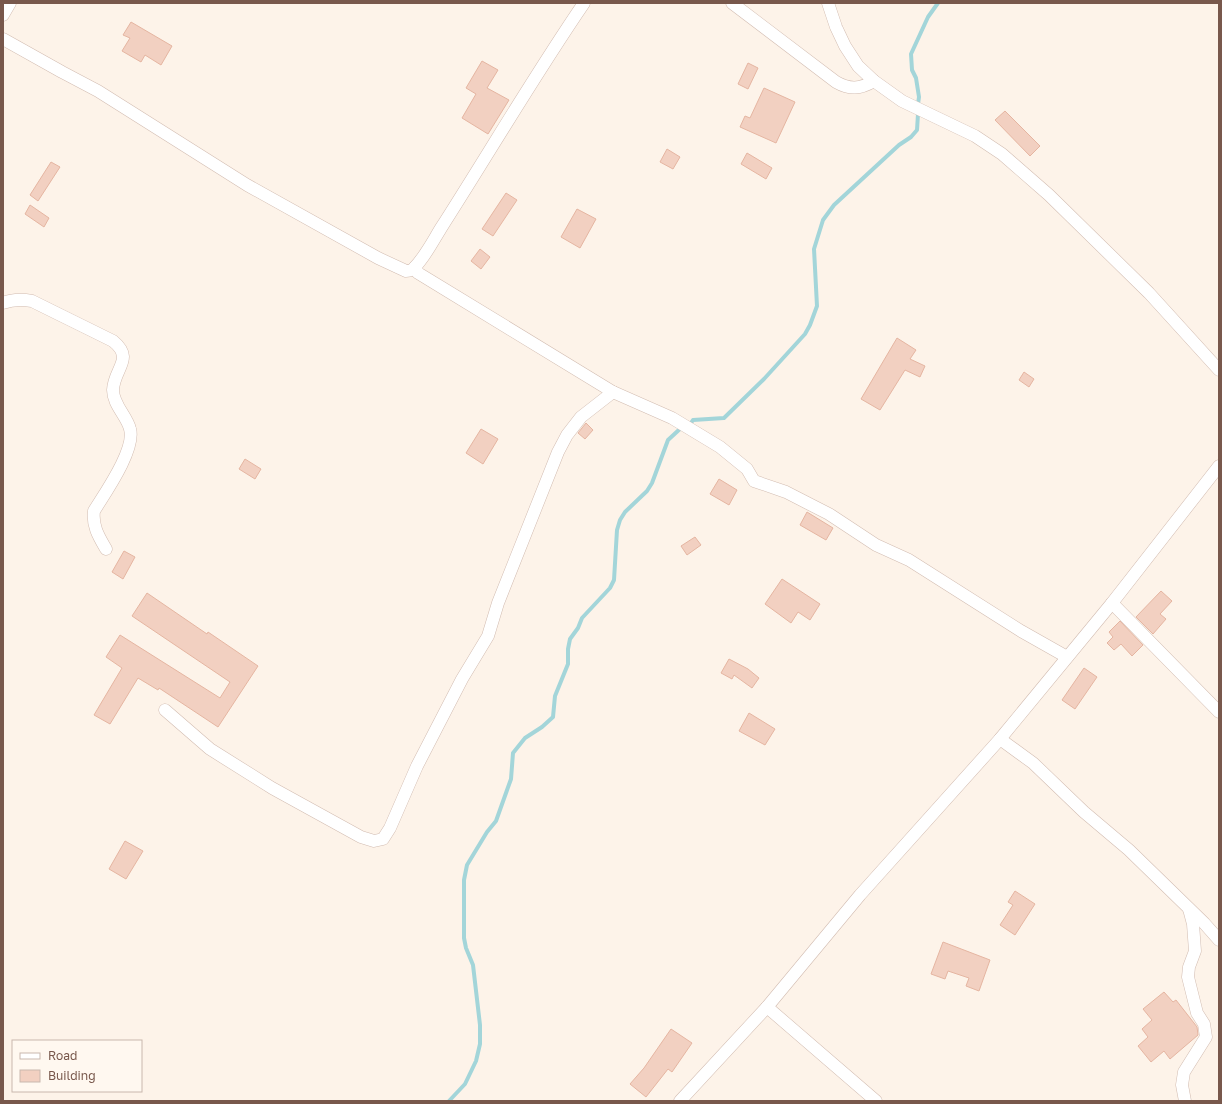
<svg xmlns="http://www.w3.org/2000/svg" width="1222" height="1104" viewBox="0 0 1222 1104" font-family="'Golos Text',sans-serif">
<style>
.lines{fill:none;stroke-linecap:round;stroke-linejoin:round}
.stream{stroke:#a3d5d9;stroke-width:4}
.building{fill:#f2d0c1;stroke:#e5b5a1}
.minor-casing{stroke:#d2bcb1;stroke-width:13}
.minor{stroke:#fff;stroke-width:12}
</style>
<rect width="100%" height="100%" fill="#fdf3e9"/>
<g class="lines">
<g class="stream">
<polyline points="918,104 919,97 916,78 912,70 911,54 928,17 938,3"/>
<polyline points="691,423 693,420 724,418 764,379 805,334 810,325 817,306 814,249 823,220 834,205 899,145 911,137 917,130 918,114"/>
<polyline points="449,1101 465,1084 476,1061 480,1044 480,1025 473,965 466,948 464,938 464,880 467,865 487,832 496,821 511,779 513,753 525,738 542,727 553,717 555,696 568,664 568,649 570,639 578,628 582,618 610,588 614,580 617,530 620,520 625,512 647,491 652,483 668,440 681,428"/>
</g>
</g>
<g class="building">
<polygon points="131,22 172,46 161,65 145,55 141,62 122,51 130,38 123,35"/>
<polygon points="482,61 498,70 487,88 509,100 488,134 462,118 476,94 466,88"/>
<polygon points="748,63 758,68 748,89 738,84"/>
<polygon points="764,88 795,102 776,143 740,127 745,116 750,118"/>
<polygon points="1005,111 1040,146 1030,156 995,120"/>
<polygon points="667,149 680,157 673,169 660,162"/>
<polygon points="747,153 772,168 766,179 741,164"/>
<polygon points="51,162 60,167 38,201 30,195"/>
<polygon points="506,193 517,200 493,236 482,229"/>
<polygon points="30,205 49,218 44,227 25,214"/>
<polygon points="577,209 596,219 580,248 561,237"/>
<polygon points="480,249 490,257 481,269 471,261"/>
<polygon points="897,338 916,350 910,359 925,366 920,377 905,370 880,410 861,399"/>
<polygon points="1024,372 1034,379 1029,387 1019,380"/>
<polygon points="586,423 593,430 585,439 578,433"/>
<polygon points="481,429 498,439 483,464 466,453"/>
<polygon points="245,459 261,469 255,479 239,469"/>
<polygon points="719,479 737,490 729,505 710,494"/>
<polygon points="807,512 833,528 826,540 800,525"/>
<polygon points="695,537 701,545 687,555 681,546"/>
<polygon points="124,551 135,557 123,579 112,572"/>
<polygon points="782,579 820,604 810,620 798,612 791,623 765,604"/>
<polygon points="1161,591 1172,601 1160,614 1166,619 1153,634 1136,617"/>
<polygon points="147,593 207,634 208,632 258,666 218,727 159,688 158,690 138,678 110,724 94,715 122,668 106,657 120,635 220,698 230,682 132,616"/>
<polygon points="1120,621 1143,645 1132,656 1121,644 1114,650 1107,643 1113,637 1109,632"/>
<polygon points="729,659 748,669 759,678 752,688 734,675 732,679 721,673"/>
<polygon points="1084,668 1097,677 1075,709 1062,700"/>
<polygon points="749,713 775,729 765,745 739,731"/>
<polygon points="125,841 143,851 126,879 109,869"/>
<polygon points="1015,891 1035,904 1015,935 1000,925 1013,905 1008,902"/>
<polygon points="943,942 990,960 979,991 966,986 969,978 948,971 945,979 931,974"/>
<polygon points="1164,992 1173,1002 1176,1000 1194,1023 1197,1027 1198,1035 1170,1059 1164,1051 1151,1062 1138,1046 1148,1037 1142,1029 1152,1020 1143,1009"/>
<polygon points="671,1029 692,1043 672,1072 668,1069 646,1097 630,1084 644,1068"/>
</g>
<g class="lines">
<defs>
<g id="minor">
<path d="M732 3 836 82C850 90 860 89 874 81"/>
<polyline points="828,3 836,27 845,46 858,66 874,81 902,101 975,136 1002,154 1049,195 1149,293 1219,370"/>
<polyline points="3,15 10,3"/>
<path d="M3 39 62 72 98 91 247 185 378 258 406 271C409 271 412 271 414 268 425 257 433 241 441 228 489 153 534 76 584 3"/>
<polyline points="415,267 418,273 613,392 672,418 720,447 747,469 754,481 786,492 829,514 876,545 909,560 1021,631 1067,657"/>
<path d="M3 303C13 299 21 299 32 301L113 341C135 359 114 368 113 390 113 405 127 416 130 429 136 449 105 493 94 511 92 526 99 537 106 549"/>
<polyline points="1112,603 1219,712"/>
<polyline points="165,710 210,749 272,788 361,837 374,841 383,839 390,828 417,766 462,679 488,636 498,603 558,452 567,435 581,417 613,392"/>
<polyline points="1000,739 1033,763 1084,812 1129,850 1204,923 1219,940"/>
<polyline points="767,1007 876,1101"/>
<polyline points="680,1101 767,1007 860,895 1000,739 1112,603 1219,466"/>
<polyline points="1185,1101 1182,1085 1184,1072 1206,1037 1204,1024 1197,1013 1188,977 1189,967 1195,951 1193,924 1189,909"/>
</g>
</defs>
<use href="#minor" class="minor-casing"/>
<use href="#minor" class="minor"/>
</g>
<rect width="1222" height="1104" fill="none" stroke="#78584c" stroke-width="8"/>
<rect x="12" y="1040" width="130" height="52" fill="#fff8f0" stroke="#c9b8ae"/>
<rect x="20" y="1053" width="20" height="6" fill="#ffffff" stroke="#c9b8ae"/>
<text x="48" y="1060" font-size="12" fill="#78584c">Road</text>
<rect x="20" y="1070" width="20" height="12" fill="#f2d0c1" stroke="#c9b8ae"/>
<text x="48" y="1080" font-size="12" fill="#78584c">Building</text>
</svg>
